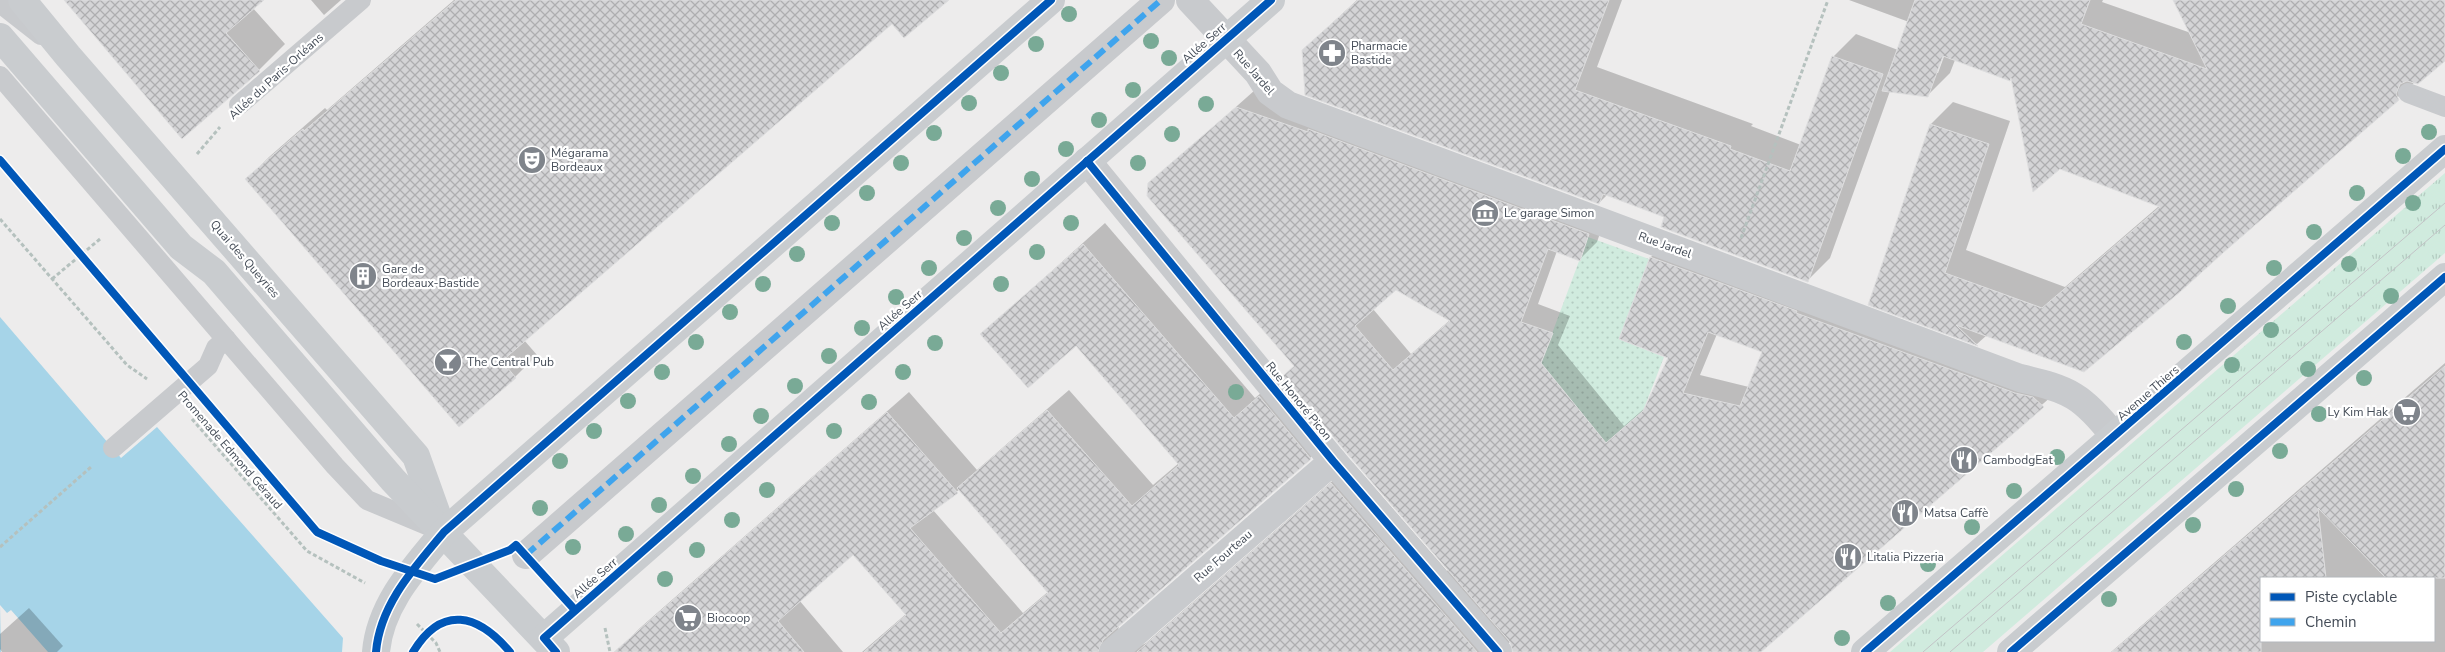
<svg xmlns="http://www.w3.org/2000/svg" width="2445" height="652" viewBox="0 0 2445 652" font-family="'Nunito Sans',sans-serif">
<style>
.grass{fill:url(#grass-tufts)}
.park{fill:url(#park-dots)}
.water{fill:#a6d4e8}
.pier{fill:#edecec}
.shadow{fill:#0003;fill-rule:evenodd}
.building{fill:url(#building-cross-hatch);stroke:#dededf;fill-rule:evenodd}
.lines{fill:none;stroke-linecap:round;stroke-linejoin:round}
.path{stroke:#b5c1be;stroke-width:3;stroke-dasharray:4 2.5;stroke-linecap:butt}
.lane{stroke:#c8cacd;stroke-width:20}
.street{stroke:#c8cacd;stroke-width:28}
.secondary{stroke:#c9cccf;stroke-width:28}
.tram{stroke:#c2c3c6;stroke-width:1}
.quiet{stroke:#3fa4ed;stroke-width:6;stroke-dasharray:12 6;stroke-linecap:butt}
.cycleway-casing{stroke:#fff;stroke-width:11}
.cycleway{stroke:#0057b8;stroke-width:8}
.tree{fill:#79aa96}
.labels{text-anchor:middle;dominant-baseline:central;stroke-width:4.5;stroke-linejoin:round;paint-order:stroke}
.street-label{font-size:12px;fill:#444c57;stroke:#fff}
.poi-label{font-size:12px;fill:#444c57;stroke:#fff;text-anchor:start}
</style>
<defs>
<pattern id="grass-tufts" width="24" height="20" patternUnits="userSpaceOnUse" patternTransform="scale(1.25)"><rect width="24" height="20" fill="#d0ebde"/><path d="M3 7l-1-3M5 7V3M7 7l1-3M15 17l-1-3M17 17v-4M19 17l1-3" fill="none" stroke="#b4cbc1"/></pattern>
<pattern id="park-dots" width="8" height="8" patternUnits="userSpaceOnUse" patternTransform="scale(1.25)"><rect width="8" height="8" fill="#d0ebde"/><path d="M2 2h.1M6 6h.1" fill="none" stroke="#b4cbc1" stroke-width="1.8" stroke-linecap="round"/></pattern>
<pattern id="building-cross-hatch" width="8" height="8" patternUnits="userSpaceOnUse" patternTransform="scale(1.25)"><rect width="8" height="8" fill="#d4d4d6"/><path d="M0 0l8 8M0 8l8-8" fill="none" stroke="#aeaeb0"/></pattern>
</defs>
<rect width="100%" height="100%" fill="#edecec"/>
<polygon class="grass" points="2445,173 2445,253 1983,652 1890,652"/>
<polygon class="park" points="1588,237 1649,259 1619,339 1664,357 1643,411 1574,470 1541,363"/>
<polygon class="water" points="0,317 121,458 157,427 343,638 342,652 0,652"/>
<polygon class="pier" points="0,605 7,613 11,610 48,652 1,652"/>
<g class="shadow">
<polygon points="65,0 262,0 253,8 285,44 259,70 182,137"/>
<polygon points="311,0 341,0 324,15"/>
<polygon points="454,0 947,0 892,23 524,340 537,355 515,377 247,179 269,157 325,108 327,110"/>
<path d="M1357 0H1622L1597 67 1753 124 1751 126 1801 145 1833 57 1856 34 1898 50 1909 22 1849 0H2103L2102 2 2191 33 2175 0H2445V59L2415 82 2223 251 1987 335 1977 344 1870 304 1931 124 1953 102 2010 121 1966 250 2065 287 2159 206 2012 77 2010 80 1955 60 1950 73 1928 95 1890 91 1830 258 1807 281 1666 216 1607 195 1599 203 1303 50ZM1944 50 1946 51 1938 73H1935Z"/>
<path d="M1255 90 1606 216 1597 242 1579 260 1557 251 1538 304 1570 316 1558 345 1624 426 1646 407 1670 357 1621 338 1651 257 1669 240 2060 389 1759 652H1543L1510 642 1500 652H862L906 614 854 553 799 600 843 652H621L619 649 640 628 909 392 977 470 1069 390 1153 485 1179 463 1076 345 982 334 1105 223 1255 398 1281 376 1331 437 1310 458 1119 624 1118 633 1138 647 1146 643 1353 463 1447 571 1449 569 1295 365 1149 184ZM1396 288 1450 320 1411 354 1373 309ZM1717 334 1763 351 1749 387 1700 375ZM960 489 1049 591 1023 613 933 510Z"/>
<path d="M2445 363V652H2111ZM2261 578H2434V641H2261Z"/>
<polygon points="29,608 63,646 57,652 2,652 0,649 0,634"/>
</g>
<g class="building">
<polygon points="64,0 264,0 226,33 260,71 182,139"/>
<polygon points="456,0 949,0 904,38 892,24 502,361 516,378 459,427 245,179 303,129 304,131"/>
<polygon points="1358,0 1609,0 1575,90 1731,146 1730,149 1790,171 1832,56 1883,74 1808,282 1661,227 1664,217 1603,194 1599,204 1305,95 1302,50"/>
<polygon points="1915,0 2090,0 2081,24 2207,69 2173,0 2445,0 2445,61 2418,84 2407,81 2400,84 2396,94 2399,100 2224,252 2180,292 2084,372 1956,325 1978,346 1868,305 1930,124 1989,144 1945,273 2042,308 2160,207 2060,169 2033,192 2011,78 2010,81 1943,56 1928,97 1882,91"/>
<path d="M1236 107 1308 132V129L1589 234 1580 261 1548 249 1521 322 1553 333 1541 363 1606 443 1643 411 1668 358 1619 339 1650 257 1797 311 1796 313 2015 393 2033 397 2044 407 1761 652H1513L1510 642 1345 451 1283 376 1294 366 1147 196 1148 183ZM1396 290 1450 321 1393 370 1355 326ZM1708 332 1762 352 1740 406 1683 393Z"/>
<polygon points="1083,244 1234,418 1259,396 1311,459 1103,640 1098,652 864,652 906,615 853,555 778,621 804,652 614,652 887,412 958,493 910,528 1001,633 1048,593 957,488 1047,410 1132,506 1179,465 1076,346 1028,388 980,334"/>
<polygon points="2445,366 2445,578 2386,578 2318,508 2326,578 2261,578 2261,652 2112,652"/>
<polygon points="1331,483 1477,652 1137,652"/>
</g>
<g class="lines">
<g class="path">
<polyline points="197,154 220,127"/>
<polyline points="0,219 127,365 147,379"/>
<polyline points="1741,238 1828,0"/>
<polyline points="52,279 100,239"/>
<polyline points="192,419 307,551 365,583"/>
<polyline points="0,547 91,467"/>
<polyline points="417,624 436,643 440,652"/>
<polyline points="605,628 610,652"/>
<polyline points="413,652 426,633 446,621"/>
</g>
<g class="lane">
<polyline points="0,3 41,35"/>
<polyline points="0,76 335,466 367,500 434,528"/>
<polyline points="2408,93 2445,107"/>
<polyline points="239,105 361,0"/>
<polyline points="113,448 208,366 216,348 226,339"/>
</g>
<g class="street">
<path d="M1190 0 1258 73 1270 92 1288 105 2020 378C2069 389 2083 396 2114 436"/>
<polyline points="1087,161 1333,461 1498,652"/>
<polyline points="526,555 1161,0"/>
<polyline points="1113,652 1333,461"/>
</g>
<g class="secondary">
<polyline points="22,0 68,56 416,456 440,523"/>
<polyline points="0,37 181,247 214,272 393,480 556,652"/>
<polyline points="544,638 1271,0"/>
<path d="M376 652C380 604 415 567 444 532L1051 0"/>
<polyline points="1865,652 2445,149"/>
<polyline points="2011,652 2445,277"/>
</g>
<g class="tram">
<polyline points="1923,652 2445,203"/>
<polyline points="1950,652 2445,225"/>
</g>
<polyline class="quiet" points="526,555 1161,0"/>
<defs>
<g id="cycleway">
<polyline points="0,160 317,532 381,561 435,579 510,550 516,545 575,610"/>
<polyline points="1087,161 1333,461 1498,652"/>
<path d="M376 652C380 604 415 567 444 532L1051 0"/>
<path d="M413 652C442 604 478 614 510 652"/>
<polyline points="556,652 544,638 1271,0"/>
<polyline points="1865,652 2445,149"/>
<polyline points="2011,652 2445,277"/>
</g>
</defs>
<use href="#cycleway" class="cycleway-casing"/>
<use href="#cycleway" class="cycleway"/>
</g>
<g class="tree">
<circle cx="1069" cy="14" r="8"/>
<circle cx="1151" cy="41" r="8"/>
<circle cx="1036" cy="44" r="8"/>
<circle cx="1169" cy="58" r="8"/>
<circle cx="1001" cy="73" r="8"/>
<circle cx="1133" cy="90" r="8"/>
<circle cx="969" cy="103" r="8"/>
<circle cx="1206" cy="104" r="8"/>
<circle cx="1099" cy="120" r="8"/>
<circle cx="2429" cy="132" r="8"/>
<circle cx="934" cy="133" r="8"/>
<circle cx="1172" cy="134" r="8"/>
<circle cx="1066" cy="149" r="8"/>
<circle cx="2403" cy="156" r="8"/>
<circle cx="901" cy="163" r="8"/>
<circle cx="1138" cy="163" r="8"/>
<circle cx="1032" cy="179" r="8"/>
<circle cx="867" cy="193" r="8"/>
<circle cx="2357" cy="193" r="8"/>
<circle cx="2413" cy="203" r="8"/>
<circle cx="998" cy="208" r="8"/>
<circle cx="832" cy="223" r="8"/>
<circle cx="1071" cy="223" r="8"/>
<circle cx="2314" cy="232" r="8"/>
<circle cx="964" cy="238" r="8"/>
<circle cx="1037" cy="252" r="8"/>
<circle cx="797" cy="254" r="8"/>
<circle cx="2349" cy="264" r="8"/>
<circle cx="929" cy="268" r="8"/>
<circle cx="2274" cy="268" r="8"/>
<circle cx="763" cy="284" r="8"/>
<circle cx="1001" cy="284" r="8"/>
<circle cx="2391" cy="296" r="8"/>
<circle cx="896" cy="297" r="8"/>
<circle cx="2228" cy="306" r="8"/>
<circle cx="730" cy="312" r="8"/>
<circle cx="862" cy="328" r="8"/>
<circle cx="2271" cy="330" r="8"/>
<circle cx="696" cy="342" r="8"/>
<circle cx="2184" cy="342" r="8"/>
<circle cx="935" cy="343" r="8"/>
<circle cx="829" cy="356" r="8"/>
<circle cx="2232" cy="365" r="8"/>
<circle cx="2308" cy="369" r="8"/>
<circle cx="662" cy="372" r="8"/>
<circle cx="903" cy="372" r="8"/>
<circle cx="2364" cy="378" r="8"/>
<circle cx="795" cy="386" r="8"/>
<circle cx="1236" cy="392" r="8"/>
<circle cx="628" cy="401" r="8"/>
<circle cx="869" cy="402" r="8"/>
<circle cx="2319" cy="414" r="8"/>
<circle cx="761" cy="416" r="8"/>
<circle cx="594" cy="431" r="8"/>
<circle cx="834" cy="431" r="8"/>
<circle cx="729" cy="444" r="8"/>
<circle cx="2280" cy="451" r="8"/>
<circle cx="2057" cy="457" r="8"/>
<circle cx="560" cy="461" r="8"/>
<circle cx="693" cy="476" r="8"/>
<circle cx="2236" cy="489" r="8"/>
<circle cx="767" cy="490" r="8"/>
<circle cx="2014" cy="491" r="8"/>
<circle cx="659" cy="505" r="8"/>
<circle cx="540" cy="508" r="8"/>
<circle cx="732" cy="520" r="8"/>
<circle cx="2193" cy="525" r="8"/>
<circle cx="1972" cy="527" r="8"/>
<circle cx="626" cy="534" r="8"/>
<circle cx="573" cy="547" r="8"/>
<circle cx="697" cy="550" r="8"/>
<circle cx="1928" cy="564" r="8"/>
<circle cx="665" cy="579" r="8"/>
<circle cx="2109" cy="599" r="8"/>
<circle cx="1888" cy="603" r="8"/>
<circle cx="1842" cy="638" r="8"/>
</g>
<defs>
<symbol id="pharmacy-disc" viewBox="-11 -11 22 22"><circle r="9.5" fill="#7f848b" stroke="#fff"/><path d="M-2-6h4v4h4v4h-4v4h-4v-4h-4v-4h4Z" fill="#fff"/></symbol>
<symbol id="theatre-disc" viewBox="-11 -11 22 22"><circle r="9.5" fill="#7f848b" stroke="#fff"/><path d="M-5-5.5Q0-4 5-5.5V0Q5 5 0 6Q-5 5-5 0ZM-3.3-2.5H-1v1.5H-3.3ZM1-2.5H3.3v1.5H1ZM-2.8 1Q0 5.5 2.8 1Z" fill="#fff"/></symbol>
<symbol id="museum-disc" viewBox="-11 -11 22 22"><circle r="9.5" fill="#7f848b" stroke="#fff"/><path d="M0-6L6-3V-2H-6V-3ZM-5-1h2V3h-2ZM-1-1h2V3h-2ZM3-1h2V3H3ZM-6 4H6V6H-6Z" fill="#fff"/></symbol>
<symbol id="building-disc" viewBox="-11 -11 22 22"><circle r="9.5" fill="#7f848b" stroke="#fff"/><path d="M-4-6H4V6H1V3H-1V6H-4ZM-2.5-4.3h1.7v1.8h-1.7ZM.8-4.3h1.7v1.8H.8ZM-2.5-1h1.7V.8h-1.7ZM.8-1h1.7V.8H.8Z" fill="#fff"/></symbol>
<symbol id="bar-disc" viewBox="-11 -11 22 22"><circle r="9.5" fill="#7f848b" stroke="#fff"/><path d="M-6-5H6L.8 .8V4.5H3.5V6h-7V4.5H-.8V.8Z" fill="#fff"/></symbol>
<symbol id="supermarket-disc" viewBox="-11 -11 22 22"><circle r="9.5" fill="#7f848b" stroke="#fff"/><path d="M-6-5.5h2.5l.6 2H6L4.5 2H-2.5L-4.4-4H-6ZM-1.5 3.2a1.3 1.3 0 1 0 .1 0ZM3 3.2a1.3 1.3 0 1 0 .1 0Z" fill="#fff"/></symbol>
<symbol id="restaurant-disc" viewBox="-11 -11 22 22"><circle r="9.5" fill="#7f848b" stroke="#fff"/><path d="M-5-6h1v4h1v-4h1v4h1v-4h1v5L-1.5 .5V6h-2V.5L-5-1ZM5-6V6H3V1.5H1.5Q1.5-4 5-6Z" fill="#fff"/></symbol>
</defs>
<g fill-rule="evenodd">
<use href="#pharmacy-disc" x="1316" y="37" width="32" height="32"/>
<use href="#theatre-disc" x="516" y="144" width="32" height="32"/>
<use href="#museum-disc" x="1469" y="197" width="32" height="32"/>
<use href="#building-disc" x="347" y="260" width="32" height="32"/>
<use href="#bar-disc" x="432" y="346" width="32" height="32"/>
<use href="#supermarket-disc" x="2391" y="396" width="32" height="32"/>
<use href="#restaurant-disc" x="1948" y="444" width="32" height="32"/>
<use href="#restaurant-disc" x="1889" y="497" width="32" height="32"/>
<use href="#restaurant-disc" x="1832" y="541" width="32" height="32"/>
<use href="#supermarket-disc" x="672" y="602" width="32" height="32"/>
</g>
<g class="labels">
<g class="street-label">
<text transform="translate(1204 43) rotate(-42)">Allée Serr</text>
<text transform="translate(1254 72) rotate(49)">Rue Jardel</text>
<text transform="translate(276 76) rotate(-42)">Allée du Paris-Orléans</text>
<text transform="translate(1665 245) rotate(20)">Rue Jardel</text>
<text transform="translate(245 259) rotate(49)">Quai des Queyries</text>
<text transform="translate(900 310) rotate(-41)">Allée Serr</text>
<text transform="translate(2148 393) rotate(-41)">Avenue Thiers</text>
<text transform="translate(1299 401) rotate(51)">Rue Honoré Picon</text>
<text transform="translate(230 450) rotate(49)">Promenade Edmond Géraud</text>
<text transform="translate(1223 556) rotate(-41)">Rue Fourteau</text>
<text transform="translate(595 578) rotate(-41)">Allée Serr</text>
</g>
<g class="poi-label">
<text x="1351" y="46">Pharmacie<tspan x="1351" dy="14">Bastide</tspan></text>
<text x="551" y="153">Mégarama<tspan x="551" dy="14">Bordeaux</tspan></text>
<text x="1504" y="213">Le garage Simon</text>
<text x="382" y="269">Gare de<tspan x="382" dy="14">Bordeaux-Bastide</tspan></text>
<text x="467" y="362">The Central Pub</text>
<text x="2388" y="412" text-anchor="end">Ly Kim Hak</text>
<text x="1983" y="460">CambodgEat</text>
<text x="1924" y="513">Matsa Caffè</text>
<text x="1867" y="557">Litalia Pizzeria</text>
<text x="707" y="618">Biocoop</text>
</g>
</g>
<rect x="2260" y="577" width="175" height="65" fill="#ffffff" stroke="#b4b7bc"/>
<rect x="2270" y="593" width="25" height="8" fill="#0057b8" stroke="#b4b7bc"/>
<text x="2305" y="602" font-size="15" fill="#444c57">Piste cyclable</text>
<rect x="2270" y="618" width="25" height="8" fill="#3fa4ed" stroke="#b4b7bc"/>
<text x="2305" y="627" font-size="15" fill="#444c57">Chemin</text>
</svg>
